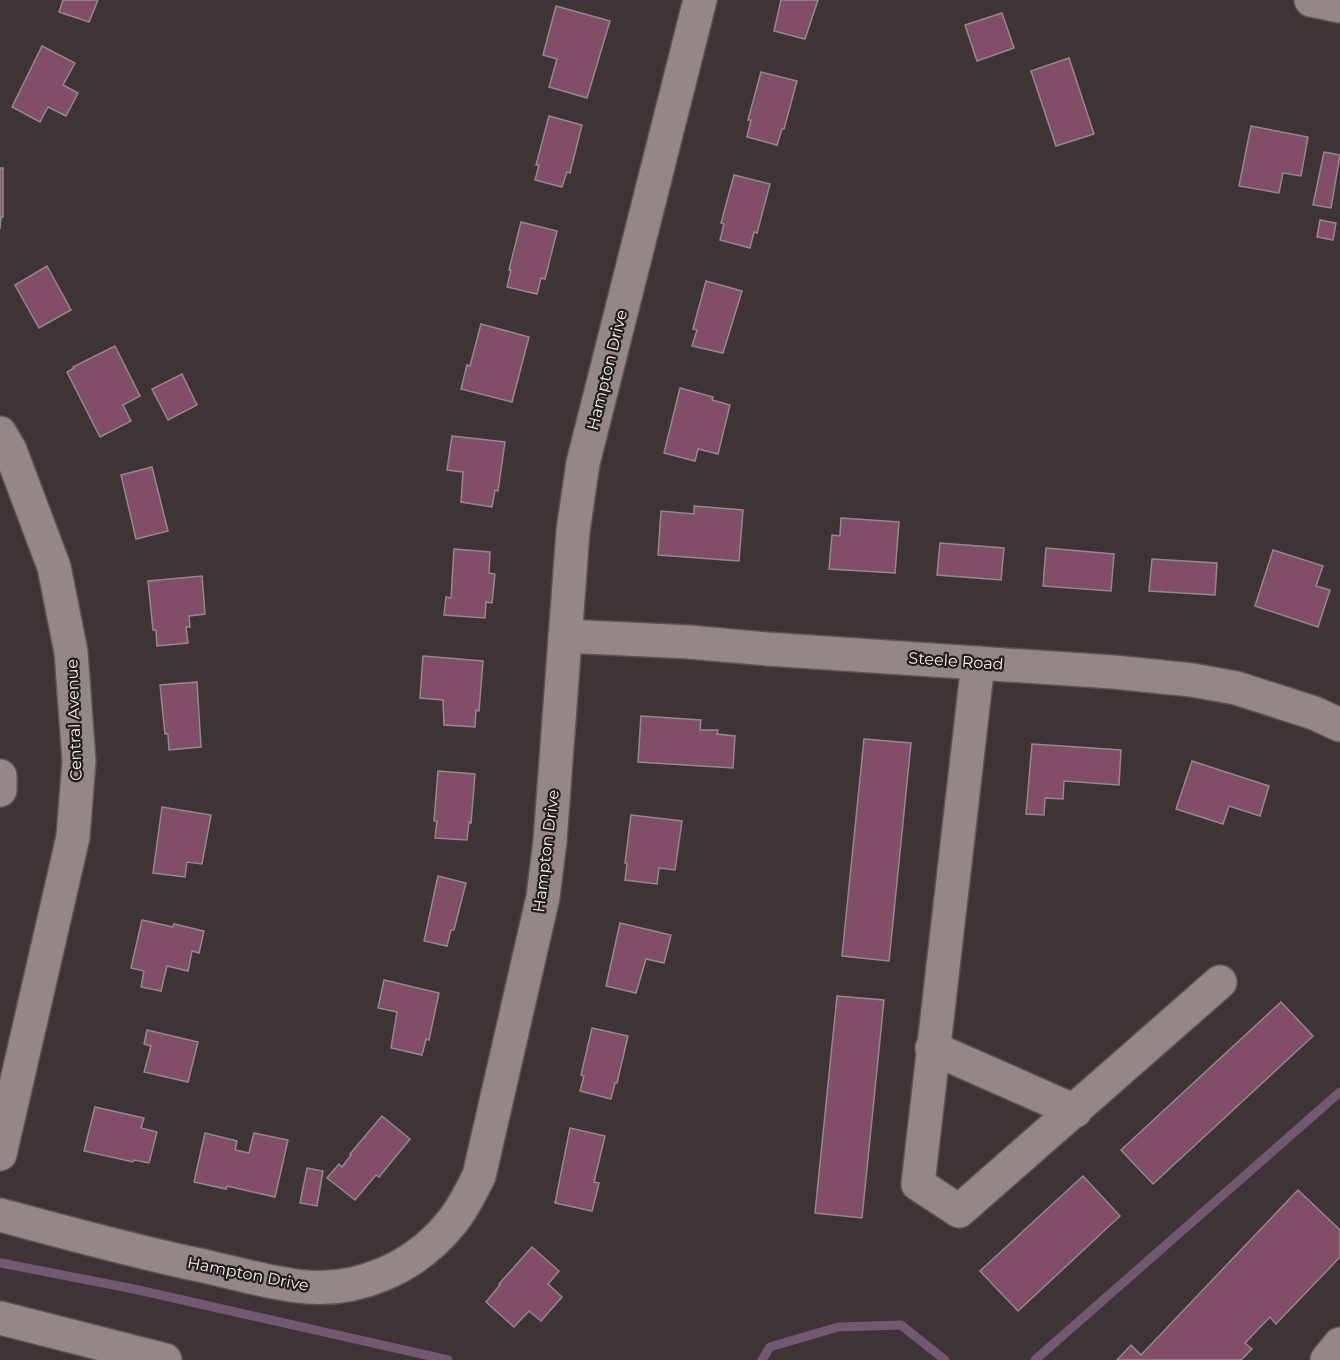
<svg xmlns="http://www.w3.org/2000/svg" width="1340" height="1360" viewBox="0 0 1340 1360" font-family="Montserrat,sans-serif">
<style>
.lines{fill:none;stroke-linecap:round;stroke-linejoin:round}
.stream{stroke:#735872;stroke-width:9}
.building{fill:#814d67;stroke:#94898e;stroke-width:1.5}
.minor-casing{stroke:#5c5353;stroke-width:36}
.minor{stroke:#948788;stroke-width:33}
.labels{text-anchor:middle;dominant-baseline:central;stroke-width:4.5;stroke-linejoin:round;paint-order:stroke}
.street-label{font-size:16px;fill:#f7f0f1;stroke:#221d1d}
</style>
<rect width="100%" height="100%" fill="#3f3435"/>
<g class="lines">
<g class="stream">
<polyline points="1,1263 134,1289 448,1360"/>
<polyline points="762,1360 770,1347 838,1327 901,1325 945,1360"/>
<polyline points="1035,1360 1340,1092"/>
</g>
</g>
<g class="building">
<polygon points="63,0 98,0 89,22 59,12"/>
<polygon points="781,0 818,0 805,39 774,31"/>
<polygon points="556,6 610,21 587,98 549,87 557,59 543,55"/>
<polygon points="1002,13 1014,48 977,61 965,25"/>
<polygon points="42,46 75,63 63,85 78,93 66,116 48,107 40,122 12,107"/>
<polygon points="1069,58 1094,134 1056,146 1031,71"/>
<polygon points="761,72 797,81 784,129 782,129 777,145 747,137 751,120 748,120"/>
<polygon points="549,116 582,125 570,173 567,172 562,187 535,180 539,165 536,165"/>
<polygon points="1251,126 1308,137 1301,176 1283,173 1279,193 1239,186"/>
<polygon points="1324,152 1340,155 1331,208 1313,205"/>
<polygon points="0,168 3,168 3,217 1,217 0,229"/>
<polygon points="734,175 770,184 757,233 754,232 750,248 720,240 724,224 721,223"/>
<polygon points="1320,220 1336,223 1333,240 1317,237"/>
<polygon points="521,222 557,231 545,279 541,278 537,294 507,287 511,270 509,270"/>
<polygon points="47,266 71,310 39,328 15,285"/>
<polygon points="706,281 742,291 723,353 692,346 697,330 693,329"/>
<polygon points="481,324 529,337 512,402 461,389 467,365 470,366"/>
<polygon points="115,346 140,396 123,405 131,421 100,437 67,372 74,368 73,367"/>
<polygon points="182,374 197,405 168,420 152,389"/>
<polygon points="680,388 713,397 712,400 730,405 718,454 698,449 695,461 664,453"/>
<polygon points="452,436 505,442 498,491 495,490 492,507 461,502 463,472 447,470"/>
<polygon points="152,467 168,531 136,539 121,475"/>
<polygon points="694,506 743,510 739,561 658,555 661,511 694,514"/>
<polygon points="841,518 899,522 895,573 829,569 832,535 840,536"/>
<polygon points="940,543 1004,548 1001,580 937,575"/>
<polygon points="1046,548 1114,554 1111,591 1043,586"/>
<polygon points="454,549 490,552 489,573 495,574 492,603 486,602 485,618 444,615 446,597 451,598"/>
<polygon points="1273,550 1323,566 1316,586 1330,590 1318,627 1255,606"/>
<polygon points="1152,559 1217,563 1215,595 1149,591"/>
<polygon points="202,576 205,614 189,616 190,627 186,627 188,643 157,646 156,630 153,630 148,581"/>
<polygon points="423,656 483,661 479,711 476,710 475,727 444,725 443,700 420,698"/>
<polygon points="197,682 201,747 169,750 168,734 165,734 160,685"/>
<polygon points="641,716 701,720 700,730 718,730 717,734 735,736 733,768 638,762"/>
<polygon points="864,739 911,743 889,961 842,956"/>
<polygon points="1032,744 1121,750 1119,785 1064,781 1063,799 1045,798 1044,815 1026,814"/>
<polygon points="1192,761 1269,786 1260,816 1229,806 1223,824 1176,809"/>
<polygon points="438,771 475,774 471,823 469,822 467,840 435,838 437,821 434,821"/>
<polygon points="162,807 211,815 202,864 187,862 185,877 153,873"/>
<polygon points="631,815 682,821 675,870 659,868 657,884 625,880 627,863 625,863"/>
<polygon points="438,876 466,883 454,930 451,930 447,946 424,941"/>
<polygon points="142,920 173,927 174,924 204,931 199,953 192,951 188,971 167,966 161,991 141,987 144,971 131,968"/>
<polygon points="620,923 671,935 664,963 646,959 636,993 606,986"/>
<polygon points="384,980 439,993 429,1040 426,1039 422,1055 391,1048 397,1012 378,1008"/>
<polygon points="837,996 884,1000 862,1218 815,1213"/>
<polygon points="1281,1002 1313,1036 1153,1184 1121,1150"/>
<polygon points="592,1028 628,1036 617,1083 615,1083 611,1099 580,1091 584,1076 581,1075"/>
<polygon points="147,1030 198,1042 188,1082 144,1072 151,1046 144,1044"/>
<polygon points="95,1107 144,1118 141,1128 157,1132 149,1163 134,1160 133,1162 84,1151"/>
<polygon points="382,1116 410,1139 379,1177 376,1175 355,1200 327,1178 339,1164 342,1167 351,1155 350,1154"/>
<polygon points="570,1128 605,1136 594,1182 599,1183 592,1211 555,1203"/>
<polygon points="205,1133 237,1141 235,1150 249,1153 254,1133 288,1140 275,1197 227,1186 226,1189 194,1182"/>
<polygon points="307,1168 323,1171 317,1206 300,1203"/>
<polygon points="1083,1176 1120,1216 1018,1311 980,1271"/>
<polygon points="1298,1190 1340,1230 1340,1257 1276,1324 1270,1317 1245,1343 1252,1349 1241,1360 1117,1360 1131,1345 1141,1355"/>
<polygon points="532,1247 559,1271 548,1284 562,1297 541,1321 529,1311 514,1327 486,1302 500,1285 499,1284"/>
</g>
<g class="lines">
<defs>
<g id="minor">
<polyline points="1311,0 1340,6"/>
<polyline points="0,433 10,450 54,567 71,652 79,761 73,837 0,1154"/>
<polyline points="565,636 689,642 767,649 1113,672 1192,680 1236,688 1314,713 1340,725"/>
<polyline points="978,663 918,1184 959,1211 1220,982"/>
<polyline points="0,776 0,790"/>
<polyline points="932,1048 1075,1111"/>
<path d="M0 1215C68 1233 135 1252 204 1266 234 1273 266 1282 297 1286 355 1294 414 1269 451 1223 463 1209 470 1193 479 1176L543 897 550 841 573 531 583 463 700 0"/>
<polyline points="0,1318 165,1360"/>
<polyline points="1327,1360 1340,1344"/>
</g>
</defs>
<use href="#minor" class="minor-casing"/>
<use href="#minor" class="minor"/>
</g>
<g class="labels">
<g class="street-label">
<text transform="translate(607 370) rotate(-76)">Hampton Drive</text>
<text transform="translate(956 661) rotate(4)">Steele Road</text>
<text transform="translate(74 720) rotate(-92)">Central Avenue</text>
<text transform="translate(546 851) rotate(-83)">Hampton Drive</text>
<text transform="translate(248 1274) rotate(11)">Hampton Drive</text>
</g>
</g>
</svg>
